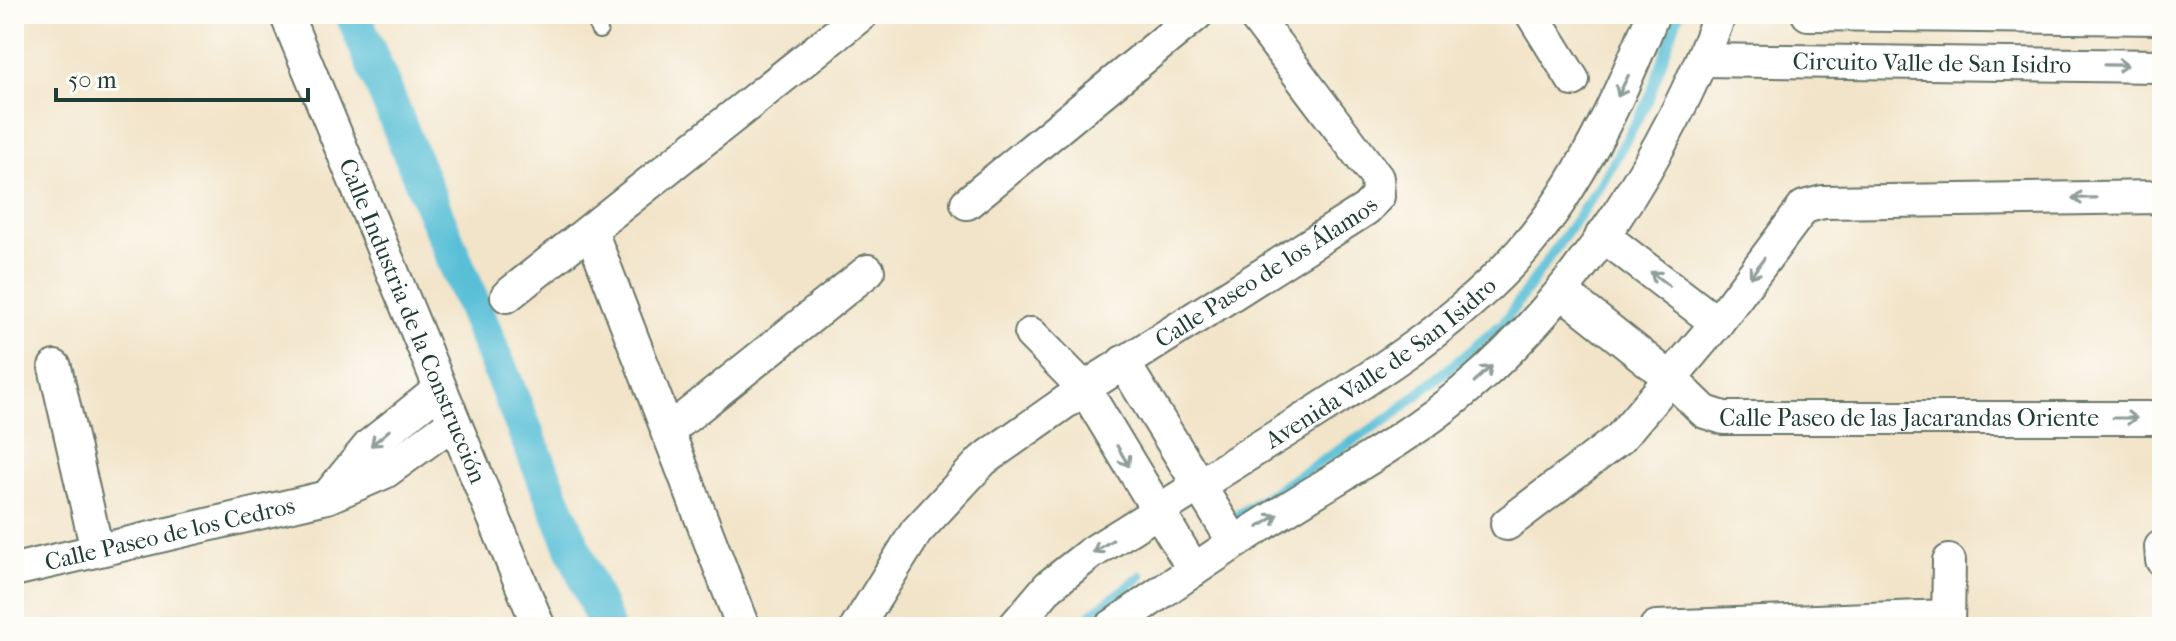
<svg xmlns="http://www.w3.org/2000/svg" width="2176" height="641" viewBox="0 0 2176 641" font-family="'IM FELL French Canon',serif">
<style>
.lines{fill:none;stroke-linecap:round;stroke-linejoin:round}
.stream{stroke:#59bfd7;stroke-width:10}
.canal{stroke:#59bfd7;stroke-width:36}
.service-casing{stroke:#697768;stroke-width:20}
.minor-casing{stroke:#697768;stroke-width:36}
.service{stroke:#fff;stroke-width:16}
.minor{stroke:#fff;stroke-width:32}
.oneway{stroke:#8f9e9a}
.labels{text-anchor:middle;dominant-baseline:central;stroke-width:8;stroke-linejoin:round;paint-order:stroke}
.street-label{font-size:24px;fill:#1f3d34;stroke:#fdfcf7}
</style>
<rect width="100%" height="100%" fill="#fdfcf7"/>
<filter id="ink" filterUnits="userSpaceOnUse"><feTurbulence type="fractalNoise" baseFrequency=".0125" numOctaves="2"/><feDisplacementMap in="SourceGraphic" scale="16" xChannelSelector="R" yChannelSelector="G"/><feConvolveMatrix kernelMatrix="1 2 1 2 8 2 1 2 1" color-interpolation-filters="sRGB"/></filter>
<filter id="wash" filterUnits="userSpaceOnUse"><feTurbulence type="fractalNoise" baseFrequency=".006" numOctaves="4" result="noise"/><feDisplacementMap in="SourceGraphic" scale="32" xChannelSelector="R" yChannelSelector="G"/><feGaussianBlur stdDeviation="1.8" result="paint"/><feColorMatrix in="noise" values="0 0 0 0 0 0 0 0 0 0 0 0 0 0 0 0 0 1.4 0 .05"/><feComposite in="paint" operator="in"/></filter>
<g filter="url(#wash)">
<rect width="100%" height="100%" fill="#f2e4c9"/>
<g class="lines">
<g class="stream">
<polyline points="1231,519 1392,416 1504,322 1601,184 1648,101 1679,14"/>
<polyline points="1075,627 1141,576"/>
</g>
<polyline class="canal" points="353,14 606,627"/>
</g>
</g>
<g filter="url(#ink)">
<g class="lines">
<defs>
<polyline id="service" points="596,14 599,30"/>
<g id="minor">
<path id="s1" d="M286 14 539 627"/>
<polyline points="1532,14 1573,80"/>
<polyline points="1808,14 2162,18"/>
<path id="s2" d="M1702 60 2162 66"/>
<polyline points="967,203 1197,14"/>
<polyline points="591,231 743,627"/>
<polyline points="1602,235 1717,323"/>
<path id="s3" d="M1562 292 1670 378 1705 412 1724 418H2162"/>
<polyline points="507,296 862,14"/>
<polyline points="1031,334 1084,388 1194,570"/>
<polyline points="1123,362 1234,542"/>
<polyline points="55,367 97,550"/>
<polyline points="667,432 868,271"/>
<polyline points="332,491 370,445 440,389"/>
<polyline points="1507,524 1620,438 1717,323 1804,207 1823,202 2162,197"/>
<polyline points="2161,547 2162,560"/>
<path id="s4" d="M14 570 327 497 385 472 454 422"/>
<path id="s5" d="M857 627 916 532 983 460 1094 382 1366 209 1378 196 1377 178 1253 14"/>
<path id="s6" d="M1014 627 1049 586 1091 553C1155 514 1217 473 1281 434 1367 380 1453 328 1521 252 1579 187 1621 94 1653 14"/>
<path d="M1111 627C1169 587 1227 546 1287 509 1347 471 1410 437 1464 391 1577 296 1668 152 1720 14"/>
<polyline points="1656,627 1948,616"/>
<polyline points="1948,627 1949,561"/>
</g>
</defs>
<use href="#service" class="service-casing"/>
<use href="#minor" class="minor-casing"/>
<use href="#service" class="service"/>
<use href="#minor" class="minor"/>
</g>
<defs><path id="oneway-shaft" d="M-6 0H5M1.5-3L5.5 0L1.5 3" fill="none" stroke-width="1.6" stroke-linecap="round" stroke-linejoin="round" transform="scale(2)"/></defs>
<g class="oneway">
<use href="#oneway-shaft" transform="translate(2116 65) rotate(1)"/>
<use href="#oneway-shaft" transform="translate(1623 86) rotate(117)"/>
<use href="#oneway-shaft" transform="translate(2084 198) rotate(179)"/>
<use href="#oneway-shaft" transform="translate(1757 268) rotate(126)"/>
<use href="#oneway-shaft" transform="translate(1660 279) rotate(-143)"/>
<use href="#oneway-shaft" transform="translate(1483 374) rotate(-42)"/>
<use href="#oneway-shaft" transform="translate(2125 418)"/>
<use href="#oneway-shaft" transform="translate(380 438) rotate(140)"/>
<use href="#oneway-shaft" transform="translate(1123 456) rotate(60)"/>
<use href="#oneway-shaft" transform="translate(1268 521) rotate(-32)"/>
<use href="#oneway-shaft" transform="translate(1103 546) rotate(148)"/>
</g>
</g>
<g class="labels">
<g class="street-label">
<text stroke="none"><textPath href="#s2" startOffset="230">Circuito Valle de San Isidro</textPath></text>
<text stroke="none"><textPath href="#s5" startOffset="550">Calle Paseo de los Álamos</textPath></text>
<text stroke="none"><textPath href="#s1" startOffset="332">Calle Industria de la Construcción</textPath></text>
<text stroke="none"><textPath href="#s6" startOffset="454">Avenida Valle de San Isidro</textPath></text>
<text stroke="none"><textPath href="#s3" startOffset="392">Calle Paseo de las Jacarandas Oriente</textPath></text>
<text stroke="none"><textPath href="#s4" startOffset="160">Calle Paseo de los Cedros</textPath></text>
</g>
</g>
<rect width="2176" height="641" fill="none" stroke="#fdfcf7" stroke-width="48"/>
<path d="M56 88v12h252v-12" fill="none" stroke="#1f3d34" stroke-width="4"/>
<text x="68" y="88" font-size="24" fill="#1f3d34" stroke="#fdfcf7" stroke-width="6" paint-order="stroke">50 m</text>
</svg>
